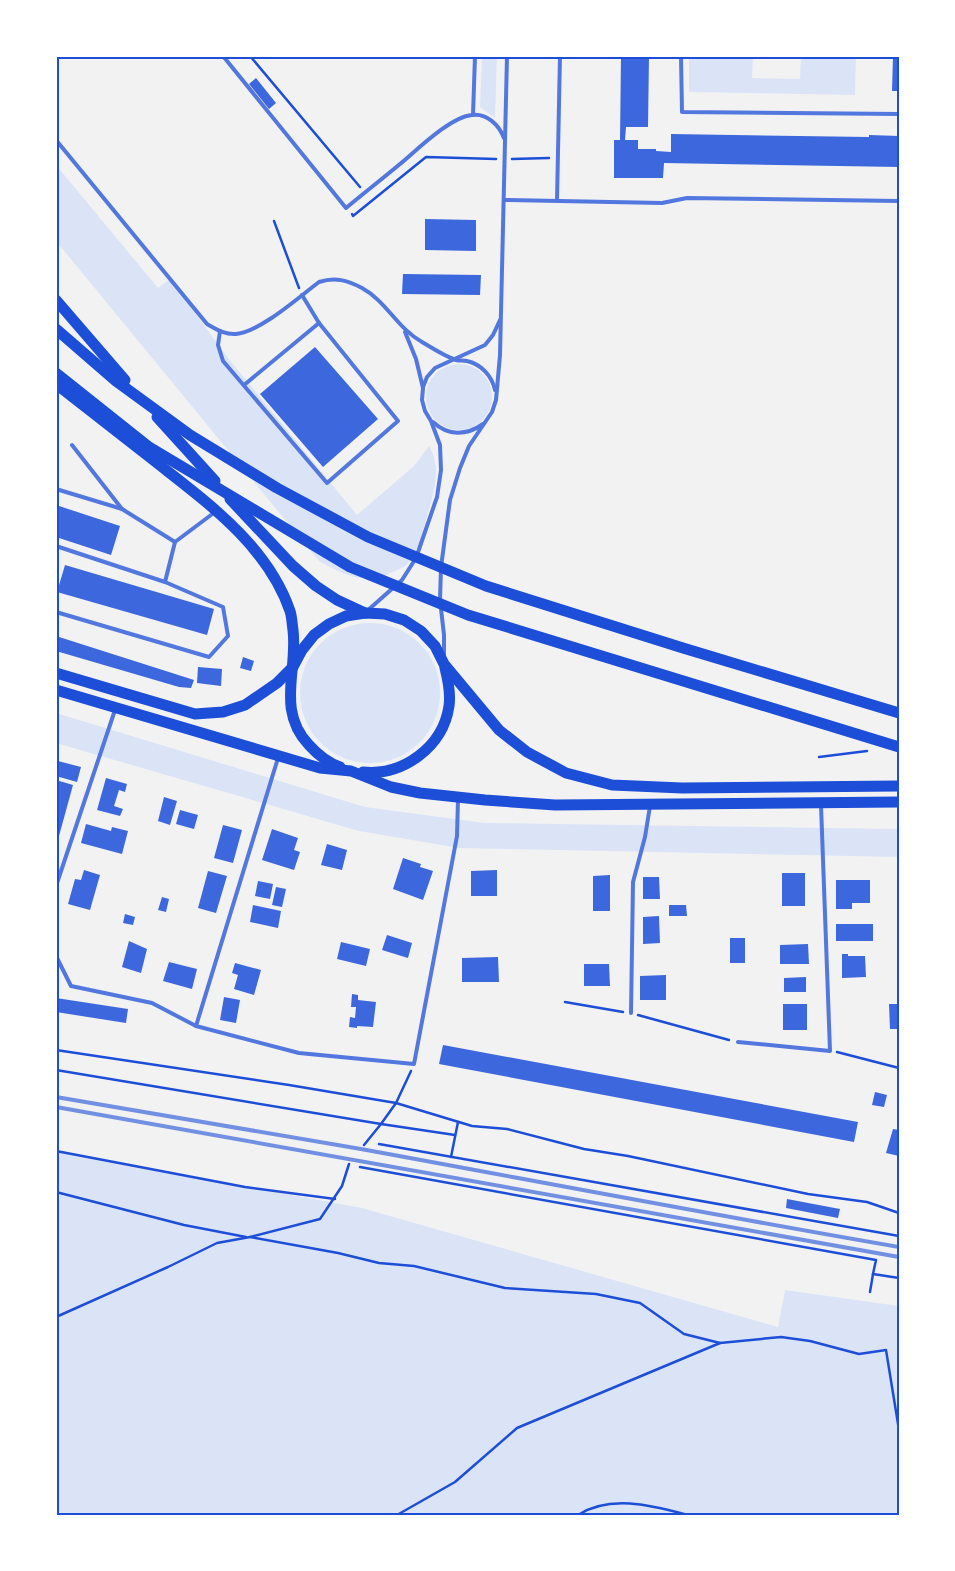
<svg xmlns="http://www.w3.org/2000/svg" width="955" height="1571" viewBox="0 0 955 1571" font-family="Arial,sans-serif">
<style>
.green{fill:#dbe4f7}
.building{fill:#3d67dc}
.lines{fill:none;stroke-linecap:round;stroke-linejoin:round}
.path{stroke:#1d4ed8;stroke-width:2.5}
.service{stroke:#5277de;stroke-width:4}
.primary{stroke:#1d4ed8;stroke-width:11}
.rail{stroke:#7290e2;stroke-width:4}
.neatline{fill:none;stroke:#1d4ed8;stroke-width:2}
</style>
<rect width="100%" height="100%" fill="#f2f2f2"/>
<g class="green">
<polygon points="482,56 497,56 495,118 480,107"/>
<polygon points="689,56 753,56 752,78 800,79 801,56 856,56 855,95 689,92"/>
<path d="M56 165 158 288 170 279 228 358 357 515 414 466 429 446C441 466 435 488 429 509 424 527 420 548 408 563 405 567 399 569 395 571 367 586 345 576 319 561L56 241Z"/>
<circle cx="459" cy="397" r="33"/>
<circle cx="370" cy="693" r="70"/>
<polygon points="56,713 365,807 485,823 899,829 899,857 459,848 359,831 56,743"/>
<polygon points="56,1151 362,1208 778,1327 785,1290 899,1306 899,1515 56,1515"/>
</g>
<g class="building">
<polygon points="621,56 649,56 648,127 626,127 625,140 638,140 638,149 656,149 656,151 671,152 671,134 869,137 869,135 899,136 899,167 664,163 663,178 614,178 614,140 620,140"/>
<polygon points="893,56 899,56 899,91 892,91"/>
<polygon points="256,78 276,103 269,109 249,84"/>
<polygon points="425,219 476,220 476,251 425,250"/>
<polygon points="403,274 481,275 480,295 402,294"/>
<polygon points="315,347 378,419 323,467 260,394"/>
<polygon points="56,505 120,526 111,555 56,537"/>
<polygon points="65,565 214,609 207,635 57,592"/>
<polygon points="56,636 194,680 191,688 179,687 56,651"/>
<polygon points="243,657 254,661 251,671 240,668"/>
<polygon points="198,667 222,669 221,686 197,683"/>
<polygon points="58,761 81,767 77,782 56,776"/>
<polygon points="106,778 127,784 125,792 119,790 114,806 123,809 120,816 97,810"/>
<polygon points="56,780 73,785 59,836 56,835"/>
<polygon points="164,797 177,801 170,825 158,821"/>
<polygon points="180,810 198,815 194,829 176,824"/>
<polygon points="86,824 111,831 112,827 128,831 122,854 81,843"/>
<polygon points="223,825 242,830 233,863 214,858"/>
<polygon points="272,829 298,838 294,850 300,852 294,870 262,860"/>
<polygon points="327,844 347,850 342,870 321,865"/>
<polygon points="403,858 421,864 420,867 433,871 423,900 393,889"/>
<polygon points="84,870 100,875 90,910 68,904 75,879 81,880"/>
<polygon points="497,870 497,896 471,896 471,871"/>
<polygon points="208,871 227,876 216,913 198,908"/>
<rect x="782" y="873" width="23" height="33"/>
<polygon points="610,875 610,911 593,911 593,876"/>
<polygon points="643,877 659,877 660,899 643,899"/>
<polygon points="836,880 870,880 870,903 852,903 852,909 836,909"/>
<polygon points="258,881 273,884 270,899 255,896"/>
<polygon points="276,887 286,889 282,907 272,905"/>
<polygon points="162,897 169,899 166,912 158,910"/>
<polygon points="253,905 281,911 278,928 250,922"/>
<polygon points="669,905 686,905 687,916 669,916"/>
<polygon points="125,914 135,917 133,925 123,923"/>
<polygon points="659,916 660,943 643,944 643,917"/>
<rect x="836" y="924" width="37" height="17"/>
<polygon points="387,935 412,943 408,958 382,950"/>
<rect x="730" y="938" width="15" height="25"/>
<polygon points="129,941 147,949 141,973 122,967"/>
<polygon points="341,942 370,949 366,966 337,959"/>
<polygon points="808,944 809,964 780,964 780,945"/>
<polygon points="842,954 848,954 848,956 865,956 866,977 842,978"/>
<polygon points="498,957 499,982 462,982 462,958"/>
<polygon points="169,962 197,969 192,989 163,981"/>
<polygon points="235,963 261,970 254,995 234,989 238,975 232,973"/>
<polygon points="584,964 609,964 610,986 584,986"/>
<polygon points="666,975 666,1000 640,1000 640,976"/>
<polygon points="806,977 806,992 784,992 784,978"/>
<polygon points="352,994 358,995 358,1000 376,1002 373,1027 357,1026 357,1028 349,1027 350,1017 355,1018 356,1007 351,1007"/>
<polygon points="224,997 240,1000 236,1023 220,1020"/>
<polygon points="56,998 128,1009 126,1023 56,1012"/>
<rect x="783" y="1004" width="24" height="26"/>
<polygon points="889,1004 899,1004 899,1029 890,1029"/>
<polygon points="443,1045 858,1122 854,1142 439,1064"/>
<polygon points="875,1092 887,1095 884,1107 872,1105"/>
<polygon points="893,1129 899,1130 899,1156 886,1153"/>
<polygon points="787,1199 840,1209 838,1218 786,1208"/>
</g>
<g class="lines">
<g class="path">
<polyline points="250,56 360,187"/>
<polyline points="512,159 549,158"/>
<polyline points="352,214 353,216 426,157 496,159"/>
<polyline points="274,221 299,288"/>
<polyline points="819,757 867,751"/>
<polyline points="565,1002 623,1012"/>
<polyline points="638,1015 729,1040"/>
<polyline points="56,1050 289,1085 396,1103 472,1126 507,1129 584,1149 628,1156 808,1194 867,1202 899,1213"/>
<polyline points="837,1052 899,1068"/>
<polyline points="56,1070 381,1124 455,1135"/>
<polyline points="379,1144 899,1236"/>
<polyline points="364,1145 381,1124 396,1103 411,1071"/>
<polyline points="56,1151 245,1187 335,1199"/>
<polyline points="451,1157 458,1122"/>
<polyline points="349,1164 342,1186 320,1219 250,1237 338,1253 379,1263 414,1266 505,1288 596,1294 640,1303 684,1334 720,1343"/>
<polyline points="360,1167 876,1260 873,1274 899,1278"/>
<polyline points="56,1192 184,1225 246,1237"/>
<polyline points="870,1292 873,1274"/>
<polyline points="56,1317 168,1267 217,1243 250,1237"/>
<polyline points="397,1515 455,1482 517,1428 720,1343 781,1337 810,1341 859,1354 886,1350 899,1430"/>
<path d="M578 1515C611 1494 653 1506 688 1515"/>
</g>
<g class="service">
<path d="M223 56 346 208C364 193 382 179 400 164 417 150 450 117 472 115 487 113 499 125 504 138"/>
<polyline points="681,56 682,112 899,114"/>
<polyline points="473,115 475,56"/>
<path d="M56 140 207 324C216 329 225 335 236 334 260 332 299 297 319 282 335 277 347 280 362 288 386 301 398 329 422 342 432 348 444 356 456 360 459 361 464 360 467 361 481 364 492 376 495 390"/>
<polyline points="504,200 662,203 687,198 899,201"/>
<polyline points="557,200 560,56"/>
<polyline points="220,331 218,345 223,361 327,483 398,421 319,323 302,295"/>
<polyline points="244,385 319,323"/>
<polyline points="423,387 427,377 435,368 485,345 493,335 500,320"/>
<path d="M433 422C448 436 466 436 483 424"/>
<polyline points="72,445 122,509"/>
<polyline points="56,489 122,509 175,542"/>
<polyline points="56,546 165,582 175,542 215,512"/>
<polyline points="367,611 402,580 416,558 437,497 441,470 440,445 431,421 425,411 422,400 423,388 416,359 405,332"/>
<polyline points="56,612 209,657 228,636 223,607 165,582"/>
<polyline points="444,656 444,635 440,600 441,567 450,500 460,468 469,446 492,412 496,400 500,355 507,56"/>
<polyline points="56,886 115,710"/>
<polyline points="56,956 71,986 152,1003 196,1026 299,1053 414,1064 457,836 458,799"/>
<polyline points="631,1013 633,882 645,837 650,806"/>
<polyline points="196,1026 278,758"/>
<polyline points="738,1042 830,1051 821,805"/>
</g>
<g class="primary">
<polyline points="56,300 125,380"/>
<polyline points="56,329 116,381 190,435 277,488 368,537 486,586 683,648 899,713"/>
<polyline points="56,373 149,447 350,567 468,615 899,747"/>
<path d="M56 384C88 409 120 434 152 459 205 501 267 544 290 611 292 617 292 624 293 630 298 671 276 710 309 745 318 755 328 763 340 767"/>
<polyline points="157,417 215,481"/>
<polyline points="230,499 293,566 316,586 337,600 365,613"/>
<polyline points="56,673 195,714 223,712 245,705 277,683 293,667 302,650 314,635 329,624 346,616 365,613 385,614 404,620 421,631 435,646 444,664 499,730 527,752 566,773 612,785 682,788 899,786"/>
<polyline points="56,690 320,768 351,771 391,787 420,793 485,800 555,805 899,802"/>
<path d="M363 772C403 776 443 747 449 706 451 693 448 680 445 668"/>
</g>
<g class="rail">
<path d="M56 1097C158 1115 260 1131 361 1149 541 1182 719 1216 899 1247"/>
<polyline points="56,1107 899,1257"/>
</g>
</g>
<rect width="955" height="1571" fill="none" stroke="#ffffff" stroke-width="115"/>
<rect x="58" y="58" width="840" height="1456" class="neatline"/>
</svg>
